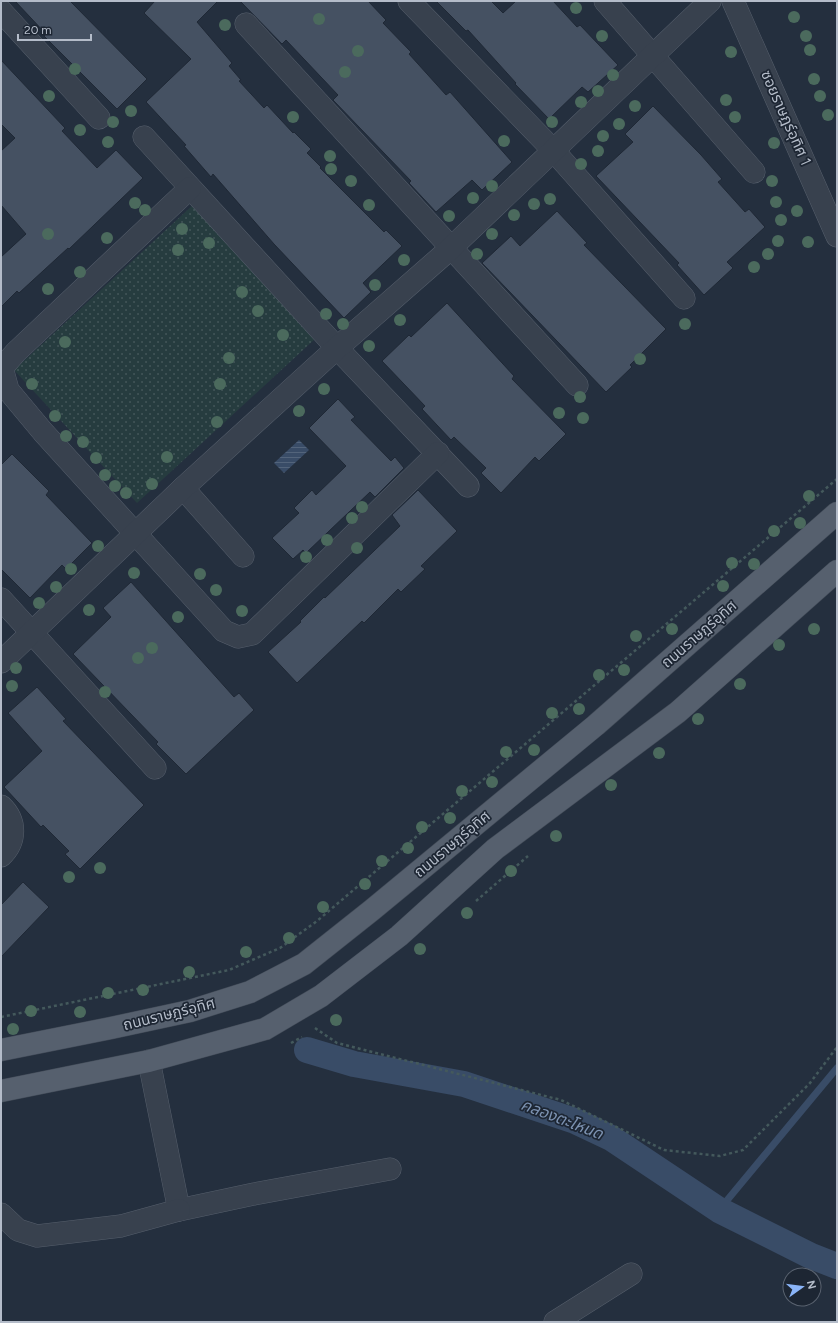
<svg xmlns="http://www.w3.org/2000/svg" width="838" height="1323" viewBox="0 0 838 1323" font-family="Figtree,'Noto Sans Thai',sans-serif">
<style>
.garden{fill:url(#garden-dots)}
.water{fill:url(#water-rules)}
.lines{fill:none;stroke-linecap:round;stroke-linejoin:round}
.stream{stroke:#394c67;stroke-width:7}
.canal{stroke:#394c67;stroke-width:26}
.building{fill:#455162;stroke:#1f2835}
.street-casing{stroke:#565f6c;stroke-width:23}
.primary-casing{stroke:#414a57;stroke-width:23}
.path{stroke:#44595c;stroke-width:2.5;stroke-dasharray:3 3;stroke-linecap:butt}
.street{stroke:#38414e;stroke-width:22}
.primary{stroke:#56606e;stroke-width:22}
.tree{fill:#4b6a5d}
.labels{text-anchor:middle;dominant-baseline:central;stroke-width:3.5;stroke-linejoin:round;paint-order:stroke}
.street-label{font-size:15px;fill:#b4bcc9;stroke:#1d2633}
.water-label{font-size:16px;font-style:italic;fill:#7c92b1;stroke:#1d2633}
</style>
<defs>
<pattern id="garden-dots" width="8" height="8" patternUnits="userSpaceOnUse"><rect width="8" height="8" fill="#263c3f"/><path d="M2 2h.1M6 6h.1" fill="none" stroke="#435659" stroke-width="1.8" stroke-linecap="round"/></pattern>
<pattern id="water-rules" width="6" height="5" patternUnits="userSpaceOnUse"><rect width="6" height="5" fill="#394c67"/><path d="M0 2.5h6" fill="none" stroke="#53647b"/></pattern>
</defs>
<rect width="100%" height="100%" fill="#242f3e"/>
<polygon class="garden" points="194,204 316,338 137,503 14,370"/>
<polygon class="water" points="299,440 309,450 284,473 274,463"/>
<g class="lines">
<polyline class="stream" points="719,1210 837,1068"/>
<polyline class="canal" points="307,1050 354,1064 464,1084 575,1121 611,1138 719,1210 811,1256 837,1266"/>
</g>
<g class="building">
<polygon points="15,1 70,1 147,79 117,109 44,36 46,34"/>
<polygon points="155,1 218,1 197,22 232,63 229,66 241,80 239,81 264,108 267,105 293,133 294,132 311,149 307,153 321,167 320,168 384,232 386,230 402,246 363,283 371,292 344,318 274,244 213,174 211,177 184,146 186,145 146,102 191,59 144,13"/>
<polygon points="240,1 368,1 386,20 383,23 411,52 409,54 446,95 450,92 512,162 482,190 472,180 436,212 409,183 411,181 333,100 338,95 286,40 282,44"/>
<polygon points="436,1 491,1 503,13 516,1 553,1 577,27 580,25 618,65 588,92 582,87 549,119 515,84 516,83 468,30 466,31"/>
<polygon points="1,60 65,128 62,131 97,168 116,150 143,178 69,249 68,248 19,293 17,291 1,307 1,257 26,234 1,205 1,151 15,138 1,124"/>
<polygon points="653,106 701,155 722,179 718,182 745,212 749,209 765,227 727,262 733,268 704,295 677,265 679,263 596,176 633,142 625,134"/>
<polygon points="557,211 587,243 584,245 666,329 630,365 632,367 606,392 482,263 511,236 520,246"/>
<polygon points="447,303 514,376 512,379 566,434 539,461 535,457 501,493 481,473 486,468 454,437 451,440 422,409 425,406 382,361 409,335 411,337"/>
<polygon points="338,399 355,417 351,420 391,461 395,457 404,468 375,497 370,492 306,553 303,550 293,559 272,538 299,513 294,508 312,490 316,495 346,466 309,428"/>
<polygon points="12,454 49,491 46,495 92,543 66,569 62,565 30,598 1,569 1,465"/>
<polygon points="418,490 457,531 421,566 425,569 401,592 398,589 364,623 362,621 297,683 268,652 301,622 300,621 324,597 325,598 400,526 392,515"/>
<polygon points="131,582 234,697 239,693 254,710 186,774 156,744 158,742 73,654 111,617 103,608"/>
<polygon points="37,687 66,719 63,721 144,805 80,869 65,854 69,851 43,825 41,827 4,787 42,751 8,713"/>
<polygon points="23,882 49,907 1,957 1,905"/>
</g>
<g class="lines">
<defs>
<g id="street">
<polyline points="409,1 553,150 684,298"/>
<polyline points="605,1 754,172"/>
<polyline points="733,1 837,236"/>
<polyline points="1,11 99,118"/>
<polyline points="246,24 577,385"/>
<polyline points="144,137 337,348 468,486"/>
<polyline points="190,188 16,352 2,368 8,390 43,432 224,631 238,637 252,634 438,453"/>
<polyline points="183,488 243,556"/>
<polyline points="1,599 155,768"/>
<polyline points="1,662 183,488 337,348 450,249 710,1"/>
<path d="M1 806C17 821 16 842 1 856"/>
<polyline points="149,1061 179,1210 254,1194 390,1169"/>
<polyline points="1,1214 18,1230 37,1236 121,1226 179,1210"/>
<polyline points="555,1322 631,1274"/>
</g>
<g id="primary">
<polyline points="1,1050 111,1028 190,1011 250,992 304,964 372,910 596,725 837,513"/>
<polyline points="1,1091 149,1061 265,1029 321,996 399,936 495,849 678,712 837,571"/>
</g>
</defs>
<use href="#street" class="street-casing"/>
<use href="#primary" class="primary-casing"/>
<g class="path">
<polyline points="476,901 528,856"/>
<polyline points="1,1017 229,970 280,948 317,921 837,479"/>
<polyline points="315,1028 337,1043 561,1100 664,1150 720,1156 743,1150 810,1083 837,1047"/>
<polyline points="291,1043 302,1037"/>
</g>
<use href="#street" class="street"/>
<use href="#primary" class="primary"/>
</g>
<g class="tree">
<circle cx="576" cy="8" r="6"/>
<circle cx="794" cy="17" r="6"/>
<circle cx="319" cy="19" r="6"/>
<circle cx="225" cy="25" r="6"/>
<circle cx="602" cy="36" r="6"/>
<circle cx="806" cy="36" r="6"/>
<circle cx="810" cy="50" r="6"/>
<circle cx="358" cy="51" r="6"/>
<circle cx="731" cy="52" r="6"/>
<circle cx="75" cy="69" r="6"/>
<circle cx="345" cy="72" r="6"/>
<circle cx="613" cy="75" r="6"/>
<circle cx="814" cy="79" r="6"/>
<circle cx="598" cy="91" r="6"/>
<circle cx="49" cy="96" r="6"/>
<circle cx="820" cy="96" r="6"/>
<circle cx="726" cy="100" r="6"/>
<circle cx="581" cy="102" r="6"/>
<circle cx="635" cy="106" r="6"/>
<circle cx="131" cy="111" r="6"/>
<circle cx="828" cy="115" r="6"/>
<circle cx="293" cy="117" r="6"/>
<circle cx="735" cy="117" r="6"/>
<circle cx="113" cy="122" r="6"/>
<circle cx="552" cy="122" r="6"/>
<circle cx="619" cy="124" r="6"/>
<circle cx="80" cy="130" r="6"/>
<circle cx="603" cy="136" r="6"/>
<circle cx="504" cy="141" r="6"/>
<circle cx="108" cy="142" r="6"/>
<circle cx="774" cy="143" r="6"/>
<circle cx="598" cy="151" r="6"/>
<circle cx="330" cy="156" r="6"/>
<circle cx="581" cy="164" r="6"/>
<circle cx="331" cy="169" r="6"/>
<circle cx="351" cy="181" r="6"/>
<circle cx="772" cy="181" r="6"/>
<circle cx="492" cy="186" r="6"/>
<circle cx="473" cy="198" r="6"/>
<circle cx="550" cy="199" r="6"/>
<circle cx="776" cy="202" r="6"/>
<circle cx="135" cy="203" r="6"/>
<circle cx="534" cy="204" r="6"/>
<circle cx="369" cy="205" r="6"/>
<circle cx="145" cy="210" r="6"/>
<circle cx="797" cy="211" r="6"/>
<circle cx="514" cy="215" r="6"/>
<circle cx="449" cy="216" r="6"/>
<circle cx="781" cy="220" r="6"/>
<circle cx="182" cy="229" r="6"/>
<circle cx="48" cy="234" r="6"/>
<circle cx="492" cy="234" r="6"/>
<circle cx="107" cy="238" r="6"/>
<circle cx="778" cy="241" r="6"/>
<circle cx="808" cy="242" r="6"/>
<circle cx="209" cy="243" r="6"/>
<circle cx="178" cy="250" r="6"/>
<circle cx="477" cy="254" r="6"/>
<circle cx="768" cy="254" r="6"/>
<circle cx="404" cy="260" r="6"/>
<circle cx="754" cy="267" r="6"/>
<circle cx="80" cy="272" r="6"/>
<circle cx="375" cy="285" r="6"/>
<circle cx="48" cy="289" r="6"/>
<circle cx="242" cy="292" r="6"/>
<circle cx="258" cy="311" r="6"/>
<circle cx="326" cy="314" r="6"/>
<circle cx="400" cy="320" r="6"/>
<circle cx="343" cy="324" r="6"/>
<circle cx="685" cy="324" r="6"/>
<circle cx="283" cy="335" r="6"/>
<circle cx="65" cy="342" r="6"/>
<circle cx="369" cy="346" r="6"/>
<circle cx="229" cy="358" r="6"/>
<circle cx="640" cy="359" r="6"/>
<circle cx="32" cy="384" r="6"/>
<circle cx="220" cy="384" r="6"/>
<circle cx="324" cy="389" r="6"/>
<circle cx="580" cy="397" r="6"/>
<circle cx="299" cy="411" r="6"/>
<circle cx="559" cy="413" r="6"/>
<circle cx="55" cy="416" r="6"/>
<circle cx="583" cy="418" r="6"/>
<circle cx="217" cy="422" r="6"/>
<circle cx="66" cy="436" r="6"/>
<circle cx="83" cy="442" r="6"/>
<circle cx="167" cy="457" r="6"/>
<circle cx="96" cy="458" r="6"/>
<circle cx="105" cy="475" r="6"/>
<circle cx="152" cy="484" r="6"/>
<circle cx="115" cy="486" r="6"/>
<circle cx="126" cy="493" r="6"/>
<circle cx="809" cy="496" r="6"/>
<circle cx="362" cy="507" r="6"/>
<circle cx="352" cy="518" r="6"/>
<circle cx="800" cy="523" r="6"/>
<circle cx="774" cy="531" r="6"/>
<circle cx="327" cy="540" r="6"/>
<circle cx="98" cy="546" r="6"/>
<circle cx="357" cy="548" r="6"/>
<circle cx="306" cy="557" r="6"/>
<circle cx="732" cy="563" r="6"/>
<circle cx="754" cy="564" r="6"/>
<circle cx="71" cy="569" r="6"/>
<circle cx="134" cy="573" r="6"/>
<circle cx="200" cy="574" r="6"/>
<circle cx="723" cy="586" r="6"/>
<circle cx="56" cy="587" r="6"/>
<circle cx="216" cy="590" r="6"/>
<circle cx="39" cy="603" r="6"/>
<circle cx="89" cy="610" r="6"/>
<circle cx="242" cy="611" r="6"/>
<circle cx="178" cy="617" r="6"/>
<circle cx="672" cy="629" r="6"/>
<circle cx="814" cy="629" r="6"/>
<circle cx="636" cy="636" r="6"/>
<circle cx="779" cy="645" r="6"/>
<circle cx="152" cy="648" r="6"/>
<circle cx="138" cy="658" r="6"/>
<circle cx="16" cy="668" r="6"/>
<circle cx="624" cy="670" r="6"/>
<circle cx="599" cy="675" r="6"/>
<circle cx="740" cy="684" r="6"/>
<circle cx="12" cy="686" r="6"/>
<circle cx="105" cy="692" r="6"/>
<circle cx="579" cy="709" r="6"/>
<circle cx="552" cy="713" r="6"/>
<circle cx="698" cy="719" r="6"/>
<circle cx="534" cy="750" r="6"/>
<circle cx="506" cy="752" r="6"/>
<circle cx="659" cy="753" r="6"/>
<circle cx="492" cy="782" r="6"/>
<circle cx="611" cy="785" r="6"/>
<circle cx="462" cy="791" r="6"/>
<circle cx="450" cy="818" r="6"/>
<circle cx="422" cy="827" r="6"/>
<circle cx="556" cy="836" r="6"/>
<circle cx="408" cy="848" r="6"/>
<circle cx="382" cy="861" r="6"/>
<circle cx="100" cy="868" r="6"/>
<circle cx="511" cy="871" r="6"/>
<circle cx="69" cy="877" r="6"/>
<circle cx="365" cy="884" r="6"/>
<circle cx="323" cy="907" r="6"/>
<circle cx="467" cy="913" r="6"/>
<circle cx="289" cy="938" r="6"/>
<circle cx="420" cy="949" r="6"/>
<circle cx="246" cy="952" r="6"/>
<circle cx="189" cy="972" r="6"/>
<circle cx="143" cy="990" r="6"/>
<circle cx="108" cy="993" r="6"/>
<circle cx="31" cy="1011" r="6"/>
<circle cx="80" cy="1012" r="6"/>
<circle cx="336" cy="1020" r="6"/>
<circle cx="13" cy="1029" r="6"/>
</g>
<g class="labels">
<g class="street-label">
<text transform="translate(786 118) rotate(66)">ซอยราษฎร์อุทิศ 1</text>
<text transform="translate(699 634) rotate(-41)">ถนนราษฎร์อุทิศ</text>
<text transform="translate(452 844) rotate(-40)">ถนนราษฎร์อุทิศ</text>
<text transform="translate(169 1014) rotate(-14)">ถนนราษฎร์อุทิศ</text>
</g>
<g class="water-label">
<text transform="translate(562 1119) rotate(21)">คลองตะโหนด</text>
</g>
</g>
<rect width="838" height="1323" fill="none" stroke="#b4bcc9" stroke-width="4"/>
<g transform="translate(802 1287) rotate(76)"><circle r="19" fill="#1d2633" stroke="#59626f"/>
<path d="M0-3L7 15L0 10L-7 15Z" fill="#8ab4f8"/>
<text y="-6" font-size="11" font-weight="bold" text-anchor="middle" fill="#b4bcc9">N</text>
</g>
<path d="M18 34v6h73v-6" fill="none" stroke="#b4bcc9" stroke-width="2"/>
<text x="24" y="34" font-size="12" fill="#b4bcc9" stroke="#1d2633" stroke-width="3" paint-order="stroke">20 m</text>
</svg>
